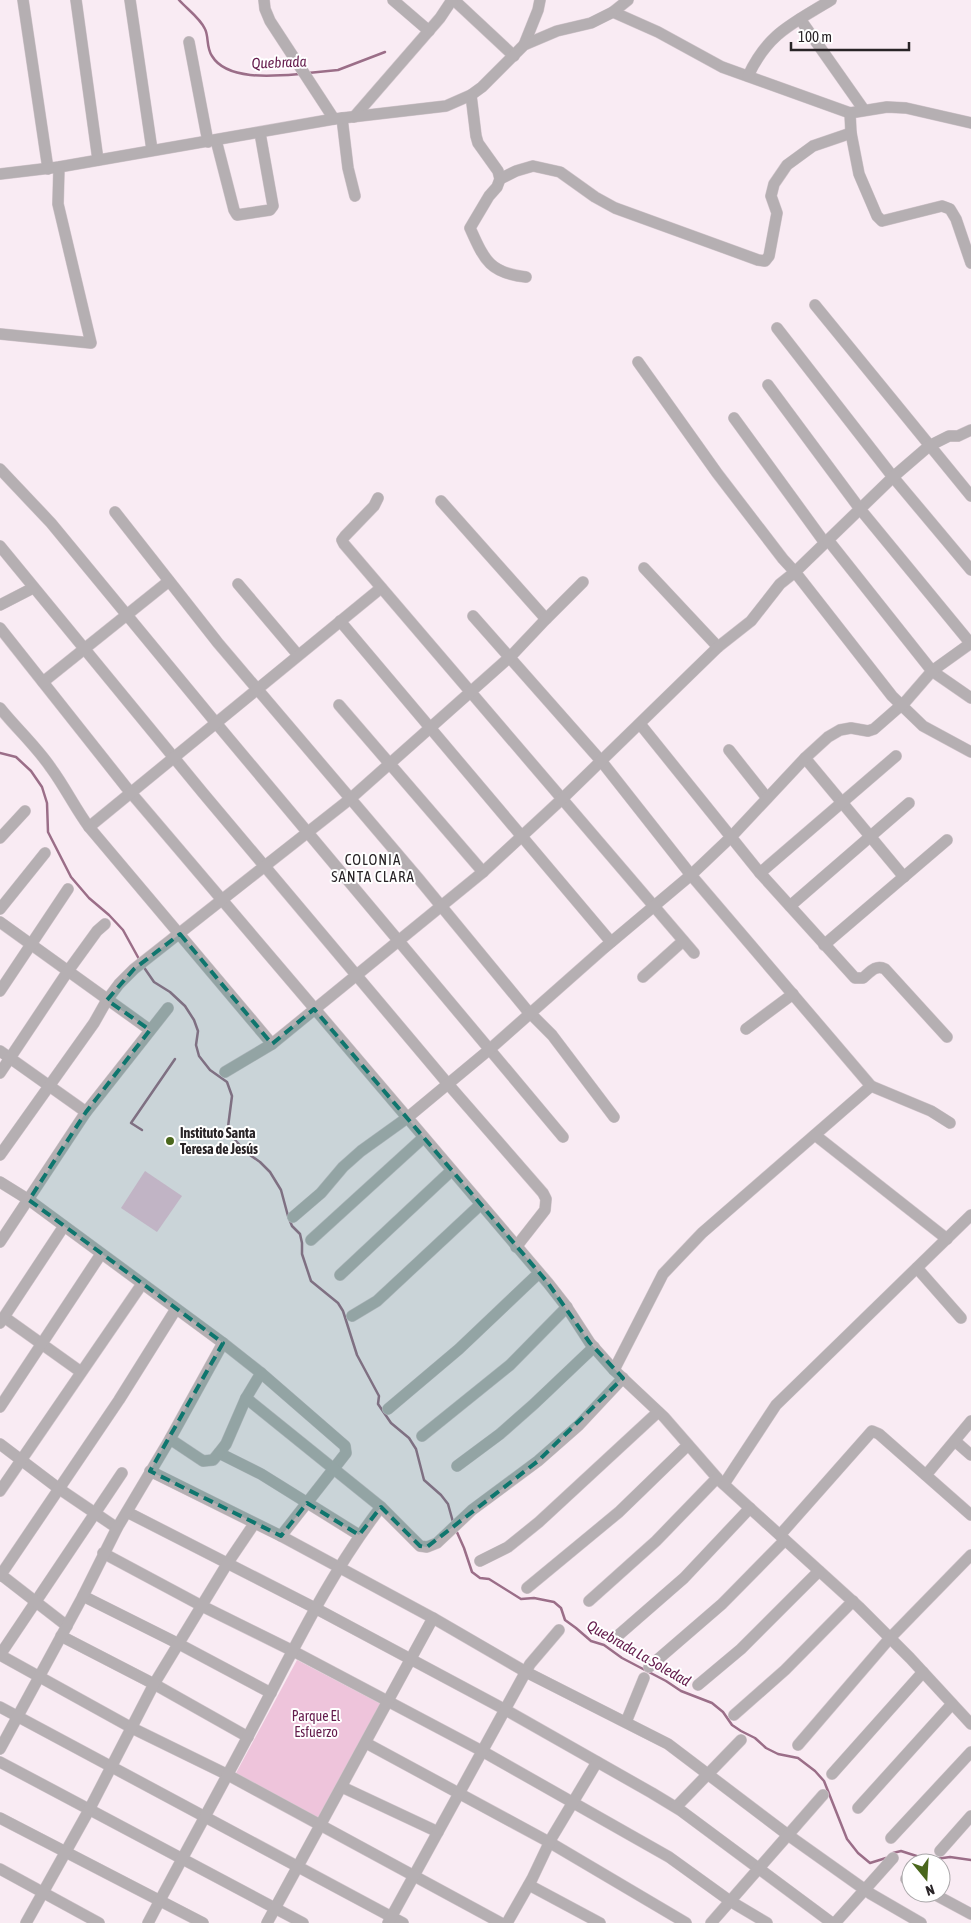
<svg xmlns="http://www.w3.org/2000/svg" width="971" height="1923" viewBox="0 0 971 1923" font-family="'Asap Condensed',sans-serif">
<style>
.green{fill:#eec4db}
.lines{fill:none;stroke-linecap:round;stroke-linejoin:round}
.stream{stroke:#9b6e88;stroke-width:2.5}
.minor-casing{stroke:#d4c7ce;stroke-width:12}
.minor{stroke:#b5afb2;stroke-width:11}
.marked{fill:#0f766e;fill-opacity:0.2;stroke:#0f766e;stroke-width:4;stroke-dasharray:10 6;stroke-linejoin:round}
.poi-dot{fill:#4a671c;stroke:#fff;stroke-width:2}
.labels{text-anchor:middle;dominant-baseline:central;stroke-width:4;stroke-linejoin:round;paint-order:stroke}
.poi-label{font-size:14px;font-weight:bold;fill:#292427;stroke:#fff;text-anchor:start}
.park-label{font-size:14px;fill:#641c4c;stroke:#fff}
.water-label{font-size:15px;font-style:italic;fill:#651d4d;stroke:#fff}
.neighbourhood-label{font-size:15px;letter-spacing:1px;fill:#292427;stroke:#fff}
</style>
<rect width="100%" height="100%" fill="#f9ebf3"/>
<g class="green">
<polygon points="145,1171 182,1196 157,1232 121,1208"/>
<polygon points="297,1660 381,1704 319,1819 235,1775"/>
</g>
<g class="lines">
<g class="stream">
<path d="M179 0C187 9 200 18 205 29 209 37 206 47 212 56 227 81 275 76 300 74"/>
<polyline points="308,73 338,70 385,52"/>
<polyline points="0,753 16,757 31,771 42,787 47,803 48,832 71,877 89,898 109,915 123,930 139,959"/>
<polyline points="143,966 154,982 170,992 185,1006 194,1020 198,1031 196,1045 199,1056 210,1070 227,1082 232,1096 228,1127 236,1141 247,1153 260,1162 270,1172 281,1190 288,1216 292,1226 300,1234 302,1243 302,1254 311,1281 338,1303 343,1311 357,1355 379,1396 378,1404 391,1423 409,1438 416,1449 424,1480 441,1495 448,1504 453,1522"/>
<polyline points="142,1130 131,1123 175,1059"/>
<polyline points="456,1530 464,1548 472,1572 480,1578 489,1579 521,1599 534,1598 554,1602 561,1608 565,1620 576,1628 591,1641 604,1645 622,1658 666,1681 681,1691 712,1703 723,1712 732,1725 741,1731 755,1738 766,1748 778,1754 798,1758 815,1771 824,1781 847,1839 858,1853 870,1863 886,1858"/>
<polyline points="893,1853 901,1851 929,1860 950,1857 971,1860"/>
</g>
<defs>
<g id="minor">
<polyline points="23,0 48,169"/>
<polyline points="76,0 98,160"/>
<polyline points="130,0 152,150"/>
<polyline points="264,0 265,9 270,21 334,119"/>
<polyline points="393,0 429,31"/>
<polyline points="454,0 514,56"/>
<polyline points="613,12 658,32 722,67 850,113"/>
<polyline points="800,19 864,110"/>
<polyline points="189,42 208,142"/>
<polyline points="524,45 538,10 540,0"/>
<path d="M748 76C768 33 792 24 831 0"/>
<path d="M471 95 476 136 478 143 498 171 500 179 497 187 489 196 470 228C484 259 489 273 526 277"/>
<polyline points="354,117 440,18 452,0"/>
<polyline points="342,118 348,168 355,196"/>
<polyline points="971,123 906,108 887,107 850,113 851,133 859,174 877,216 882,221 942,206 950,209 956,219 971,263"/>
<polyline points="216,140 234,210 237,215 270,210 273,206 260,133"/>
<polyline points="0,174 59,167 334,119 446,106 471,95 482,87 524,45 557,31 591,23 613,12 628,0"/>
<polyline points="500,179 516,171 533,166 560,172 595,197 615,208 758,260 765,261 769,256 777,213 771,196 774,184 787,165 813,146 851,133"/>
<polyline points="815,305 971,496"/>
<polyline points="777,328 893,477 971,570"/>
<polyline points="0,334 91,343 58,204 59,167"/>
<polyline points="638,362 717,473 783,559 795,572 893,477 929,446 949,436 958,436 971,430"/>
<polyline points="768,385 860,509 971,644"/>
<polyline points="734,418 825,543"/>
<polyline points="0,469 51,523 216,723 563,1137"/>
<polyline points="378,498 374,506 345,536 342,540 344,544 694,953"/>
<polyline points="441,501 546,619"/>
<polyline points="115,512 218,643 418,878 526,1009 552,1035 614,1117"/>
<polyline points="828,540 932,671 971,698"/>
<polyline points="0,546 203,793 448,1084 543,1193 546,1199 545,1210 516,1247"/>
<polyline points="644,568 718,647"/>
<polyline points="238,584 298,655"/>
<polyline points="0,605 33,588"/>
<polyline points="473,616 602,762 691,875 871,1086 702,1233 663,1274 614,1370"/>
<polyline points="340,621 611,942"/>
<polyline points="0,628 126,787 548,1283 566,1306 590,1343 614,1370 664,1417 719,1480 859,1607 910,1658 971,1724"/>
<polyline points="43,682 169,581"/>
<polyline points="339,705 483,872"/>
<path d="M0 708C16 728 36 746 51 768 65 787 75 808 89 827L272 1044"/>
<path d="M640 724 760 873 855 978H863C870 972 876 964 885 969L947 1037"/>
<polyline points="729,750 767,798"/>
<polyline points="805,758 904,877"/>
<polyline points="89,827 381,588"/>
<polyline points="0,838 25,811"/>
<polyline points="760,873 896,756"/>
<polyline points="790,906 909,803"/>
<polyline points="0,909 45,853"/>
<polyline points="0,922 150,1030"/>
<polyline points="824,945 947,840"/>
<polyline points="643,977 683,941"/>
<polyline points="0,991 68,889"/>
<polyline points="746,1029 793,994"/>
<polyline points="0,1051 86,1112"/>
<polyline points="225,1072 272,1044 483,872 562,799 718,647 751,621 780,584 795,572 892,696 923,726 971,752"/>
<polyline points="0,1073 68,971 97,931 105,924"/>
<polyline points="871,1086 931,1111 950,1123"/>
<polyline points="815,1135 947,1239"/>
<polyline points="0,1155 94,1023 107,1000 119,984 134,969 350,799 512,655 546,619 583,582"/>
<polyline points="0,1182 29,1200 223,1343 261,1373 345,1446 346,1453 281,1536"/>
<polyline points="293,1217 321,1193 343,1167 361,1151 407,1118 490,1049 603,949 691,875 731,837 805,758 828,737 840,730 851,728 868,731 874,729 906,701 932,671 971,643"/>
<polyline points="311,1240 423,1138"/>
<polyline points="0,1242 86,1112 168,1008"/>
<polyline points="917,1268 961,1318"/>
<polyline points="340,1275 451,1171"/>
<polyline points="352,1316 377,1301 480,1205"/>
<polyline points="4,1317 81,1372"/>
<polyline points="0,1323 64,1226"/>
<polyline points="261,1373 246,1398 226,1444 219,1453 261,1474 359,1535"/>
<polyline points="246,1398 381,1507 420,1546 427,1547 437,1543 472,1510 538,1461 579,1425 623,1378"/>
<polyline points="0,1407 101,1254"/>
<polyline points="388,1409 459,1349 539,1273"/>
<polyline points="422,1436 510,1365 567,1307"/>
<polyline points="170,1439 203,1461 213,1460 219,1453"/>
<polyline points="955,1441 971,1455"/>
<polyline points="0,1444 58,1488 117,1528"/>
<polyline points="457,1466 500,1434 534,1404 594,1347"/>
<polyline points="150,1471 281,1536 433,1618 526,1672 668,1744 788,1835 871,1894 921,1923"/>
<polyline points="122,1473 0,1655 132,1728 228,1775 501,1923"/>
<polyline points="926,1475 971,1421"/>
<polyline points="724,1484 776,1405 971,1215"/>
<polyline points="0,1491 142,1284"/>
<polyline points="127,1512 315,1608 504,1709 652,1793 680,1810 832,1923"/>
<polyline points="780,1535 872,1431 879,1434 971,1515"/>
<polyline points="103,1553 202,1606 293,1651 482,1751 669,1857 730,1901 767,1923"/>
<polyline points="480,1561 508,1547 539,1522 658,1412"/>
<polyline points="0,1574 67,1626"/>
<polyline points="0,1576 119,1400 176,1309"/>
<polyline points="527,1588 619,1512 688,1445"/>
<polyline points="83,1596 179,1644 271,1693"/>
<polyline points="589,1601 656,1541 717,1478"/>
<polyline points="61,1636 154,1684 248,1737"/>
<polyline points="614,1639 684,1578 750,1508"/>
<polyline points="649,1667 722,1604 785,1540"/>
<polyline points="698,1685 741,1649 819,1571"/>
<polyline points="0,1707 403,1923"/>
<polyline points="734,1715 785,1670 853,1601"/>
<polyline points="626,1722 644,1678"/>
<polyline points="366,1743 549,1842 686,1923"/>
<polyline points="798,1745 890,1638 971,1555"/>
<polyline points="0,1749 83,1596 117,1528 170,1439 223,1343"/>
<polyline points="0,1762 303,1923"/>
<polyline points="832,1774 923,1672"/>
<polyline points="342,1787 438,1832"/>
<polyline points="676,1807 741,1740"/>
<polyline points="858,1808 952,1704"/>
<polyline points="0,1818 203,1923"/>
<polyline points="891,1838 971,1752"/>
<polyline points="940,1851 971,1816"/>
<polyline points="0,1869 99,1923"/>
<polyline points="906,1879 911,1882"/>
<polyline points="529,1885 600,1923"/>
<polyline points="932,1893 971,1914"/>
<polyline points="26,1923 89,1810 154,1684 227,1564 254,1524"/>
<path d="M148 1923C183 1856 220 1790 255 1723 294 1649 330 1573 381 1507"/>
<polyline points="267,1923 433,1618"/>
<polyline points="388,1923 530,1664 559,1630"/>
<polyline points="507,1923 532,1879 551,1839 597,1762"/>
<polyline points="711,1923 823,1795"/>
<polyline points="835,1923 893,1858"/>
</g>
</defs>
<use href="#minor" class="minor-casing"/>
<use href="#minor" class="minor"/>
</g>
<path class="marked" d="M180 934 272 1044 314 1009 548 1283 590 1343 623 1378 538 1461 427 1547 420 1546 381 1507 359 1535 307 1503 281 1536 150 1471 223 1343 29 1200 86 1112 150 1030 107 1000 134 969Z"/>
<circle class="poi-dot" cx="170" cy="1141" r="5"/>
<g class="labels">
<g class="poi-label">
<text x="180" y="1133">Instituto Santa<tspan x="180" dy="16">Teresa de Jesús</tspan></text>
</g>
<g class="park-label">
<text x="316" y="1716">Parque El<tspan x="316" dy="16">Esfuerzo</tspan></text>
</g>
<g class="water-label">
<text transform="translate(279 62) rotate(-2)">Quebrada</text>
<text transform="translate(639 1653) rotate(30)">Quebrada La Soledad</text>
</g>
<g class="neighbourhood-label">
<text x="373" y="859">COLONIA<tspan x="373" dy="17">SANTA CLARA</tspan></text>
</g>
</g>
<g transform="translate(926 1878) rotate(162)"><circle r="24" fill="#ffffff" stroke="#a9a7a9"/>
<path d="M0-4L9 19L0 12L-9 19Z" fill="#4a671c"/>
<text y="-8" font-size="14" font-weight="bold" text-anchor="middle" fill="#292427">N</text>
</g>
<path d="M791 42v8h118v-8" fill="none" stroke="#292427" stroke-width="2.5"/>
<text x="798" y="42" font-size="15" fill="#292427" stroke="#ffffff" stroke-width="4" paint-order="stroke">100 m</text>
</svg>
